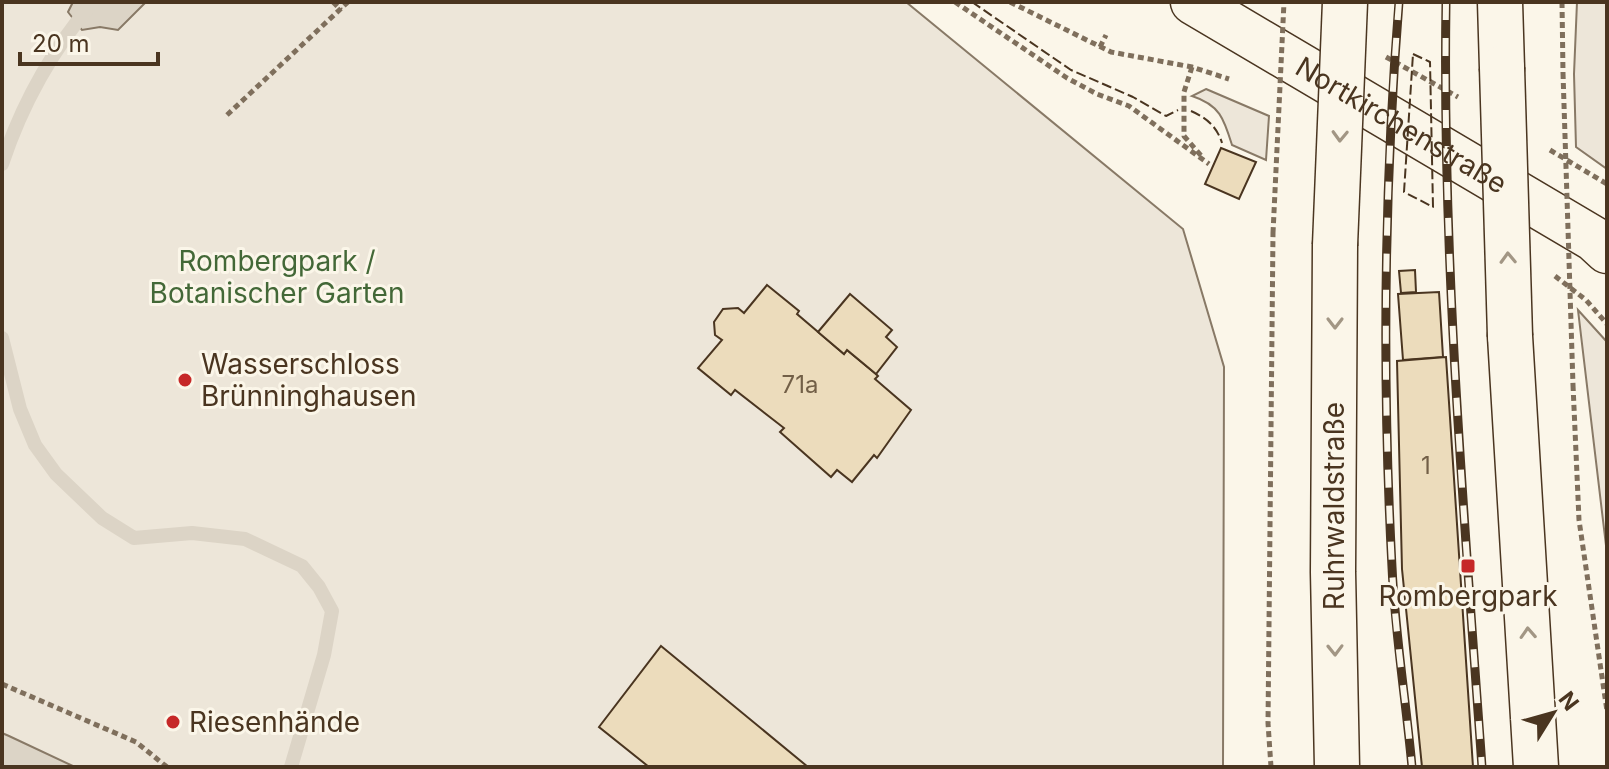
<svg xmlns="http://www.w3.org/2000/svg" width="1609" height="769" viewBox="0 0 1609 769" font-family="Inter,sans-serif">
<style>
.green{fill:#ede6d9;stroke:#887966;stroke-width:2}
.water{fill:#dcd4c6;stroke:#887966;stroke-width:2}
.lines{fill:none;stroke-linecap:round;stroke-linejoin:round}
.stream{stroke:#dcd4c6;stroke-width:14}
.building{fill:#ecdcbc;stroke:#4a3520;stroke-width:2}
.secondary-casing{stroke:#4a3520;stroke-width:47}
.trunk-casing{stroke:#4a3520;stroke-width:47}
.path{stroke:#7f6f5c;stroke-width:5;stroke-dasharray:6 4;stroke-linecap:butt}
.secondary{stroke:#fbf6e9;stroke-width:44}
.trunk{stroke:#fbf6e9;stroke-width:44}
.rail-casing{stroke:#4a3520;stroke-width:9}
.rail{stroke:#fbf6e9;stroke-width:6;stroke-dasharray:18;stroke-linecap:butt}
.trunk-bridge-casing{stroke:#4a3520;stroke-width:47;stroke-linecap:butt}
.path-bridge{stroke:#7f6f5c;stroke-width:5;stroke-dasharray:6 4;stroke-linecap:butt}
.trunk-bridge{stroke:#fbf6e9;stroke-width:44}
.fence{stroke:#4a3520;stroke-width:2;stroke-dasharray:10 4;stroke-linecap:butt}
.oneway{stroke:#a29684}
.poi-dot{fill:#c62828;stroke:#fbf6e9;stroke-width:3}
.labels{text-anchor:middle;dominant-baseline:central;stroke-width:6;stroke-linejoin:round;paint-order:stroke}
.number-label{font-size:24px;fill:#725f47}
.street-label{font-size:28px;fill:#4a3520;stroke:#fbf6e9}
.park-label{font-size:28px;fill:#436837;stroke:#fbf6e9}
.poi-label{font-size:28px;fill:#4a3520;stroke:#fbf6e9;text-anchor:start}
</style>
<rect width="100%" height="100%" fill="#fbf6e9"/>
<g class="green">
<polygon points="2,2 906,2 1183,229 1224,367 1223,767 2,767"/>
<polygon points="1577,2 1607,2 1607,169 1576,147 1574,74"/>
<path d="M1206 89 1269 116 1266 160 1232 145C1224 119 1220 105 1192 96Z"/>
<polygon points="1578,310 1607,342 1607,554"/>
</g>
<g class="water">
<polygon points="73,2 146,2 118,30 100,27 82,30 68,12"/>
<polygon points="2,733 9,736 75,767 2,767"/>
</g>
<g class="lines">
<g class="stream">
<path d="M2 164C22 104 52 50 93 2"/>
<polyline points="2,338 20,409 35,445 56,474 102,518 134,538 192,533 245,539 302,566 319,587 332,611 324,655 291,767"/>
</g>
</g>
<g class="building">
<polygon points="1221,148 1256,162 1239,199 1205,184"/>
<polygon points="1415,270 1416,292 1401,293 1399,271"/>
<polygon points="767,285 799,311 797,314 844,354 847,350 876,374 878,376 875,379 911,410 877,458 874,455 852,482 837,470 831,477 780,432 784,428 735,390 731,395 698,368 722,340 715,335 714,322 723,309 738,308 744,313"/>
<polygon points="1439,292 1443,357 1403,360 1398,294"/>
<polygon points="850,294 892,330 886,337 897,347 876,374 847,350 844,354 818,332"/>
<polygon points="1446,357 1473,767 1422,767 1402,569 1397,361"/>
<polygon points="661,646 808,767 649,767 599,727"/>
</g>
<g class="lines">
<defs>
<g id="secondary">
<path id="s1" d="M1193 2 1594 239 1607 251"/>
</g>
<g id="trunk">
<polyline points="1500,2 1502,68"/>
<polyline points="1335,245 1333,572 1337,767"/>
<polyline points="1510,336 1536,767"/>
</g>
</defs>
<use href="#secondary" class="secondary-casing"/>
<use href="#trunk" class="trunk-casing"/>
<g class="path">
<polyline points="333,2 341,10"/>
<polyline points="955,2 1067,78 1097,94 1129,106 1209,164"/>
<polyline points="1010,2 1111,52 1192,67 1229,79"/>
<polyline points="1562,2 1563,73"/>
<polyline points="1100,47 1106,35"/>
<polyline points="1386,57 1458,97"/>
<polyline points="1192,67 1184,92 1184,136 1203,158"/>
<polyline points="227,115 348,2"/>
<polyline points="1550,150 1607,184"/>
<polyline points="1555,276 1586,300 1607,324"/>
<polyline points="1573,385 1579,520 1607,711"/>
<polyline points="2,684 136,742 167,767"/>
<polyline points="1271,767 1268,723 1273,233"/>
</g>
<use href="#secondary" class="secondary"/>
<use href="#trunk" class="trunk"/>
<defs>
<g id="rail">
<path d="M1399 2C1384 190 1382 379 1392 567 1395 634 1406 701 1412 767"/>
<path d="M1446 2C1442 257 1464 513 1482 767"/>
</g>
</defs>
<use href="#rail" class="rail-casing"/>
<use href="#rail" class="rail"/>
<defs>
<g id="trunk-bridge">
<polyline points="1502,68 1510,336"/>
<polyline points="1335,245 1345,2"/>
</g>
</defs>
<use href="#trunk-bridge" class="trunk-bridge-casing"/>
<g class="path-bridge">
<polyline points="1563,73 1573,385"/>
<polyline points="1273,233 1284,2"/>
</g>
<use href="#trunk-bridge" class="trunk-bridge"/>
<g class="fence">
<polyline points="972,2 1071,70 1133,97 1166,116 1178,110"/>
<polygon points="1413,54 1430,62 1433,207 1404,192"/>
<path d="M1191 111C1207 118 1217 127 1222 143"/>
</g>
</g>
<defs><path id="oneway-chevron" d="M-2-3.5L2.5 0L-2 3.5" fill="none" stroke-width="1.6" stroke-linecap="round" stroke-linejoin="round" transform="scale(2)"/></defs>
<g class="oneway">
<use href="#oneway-chevron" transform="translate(1340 136) rotate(92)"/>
<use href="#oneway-chevron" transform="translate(1508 258) rotate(-92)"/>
<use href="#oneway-chevron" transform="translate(1335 323) rotate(90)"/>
<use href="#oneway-chevron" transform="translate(1528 633) rotate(-93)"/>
<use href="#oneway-chevron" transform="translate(1335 650) rotate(89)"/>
</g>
<g class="poi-dot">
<circle cx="185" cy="380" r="8"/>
<rect x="1460" y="558" width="16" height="16" rx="4"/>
<circle cx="173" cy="722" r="8"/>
</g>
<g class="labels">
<g class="number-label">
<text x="800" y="384">71a</text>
<text x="1426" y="465">1</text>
</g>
<g class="street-label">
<text stroke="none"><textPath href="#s1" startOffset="242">Nortkirchenstraße</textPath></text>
<text transform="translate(1334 506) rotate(-90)">Ruhrwaldstraße</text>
</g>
<g class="park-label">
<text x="277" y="261">Rombergpark /<tspan x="277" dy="32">Botanischer Garten</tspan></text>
</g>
<g class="poi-label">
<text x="201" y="364">Wasserschloss<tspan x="201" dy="32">Brünninghausen</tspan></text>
<text x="1468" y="596" text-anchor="middle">Rombergpark</text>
<text x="189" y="722">Riesenhände</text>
</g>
</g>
<rect width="1609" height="769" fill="none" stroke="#4a3520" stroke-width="8"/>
<g transform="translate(1553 713) rotate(53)" stroke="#fbf6e9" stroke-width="6" paint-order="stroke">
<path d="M0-6L14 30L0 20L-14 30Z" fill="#4a3520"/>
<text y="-12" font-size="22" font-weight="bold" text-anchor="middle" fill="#4a3520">N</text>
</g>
<path d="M20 52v12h138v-12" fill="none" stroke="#4a3520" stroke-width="4"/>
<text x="32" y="52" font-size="24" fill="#4a3520" stroke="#fbf6e9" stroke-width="6" paint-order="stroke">20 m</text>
</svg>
